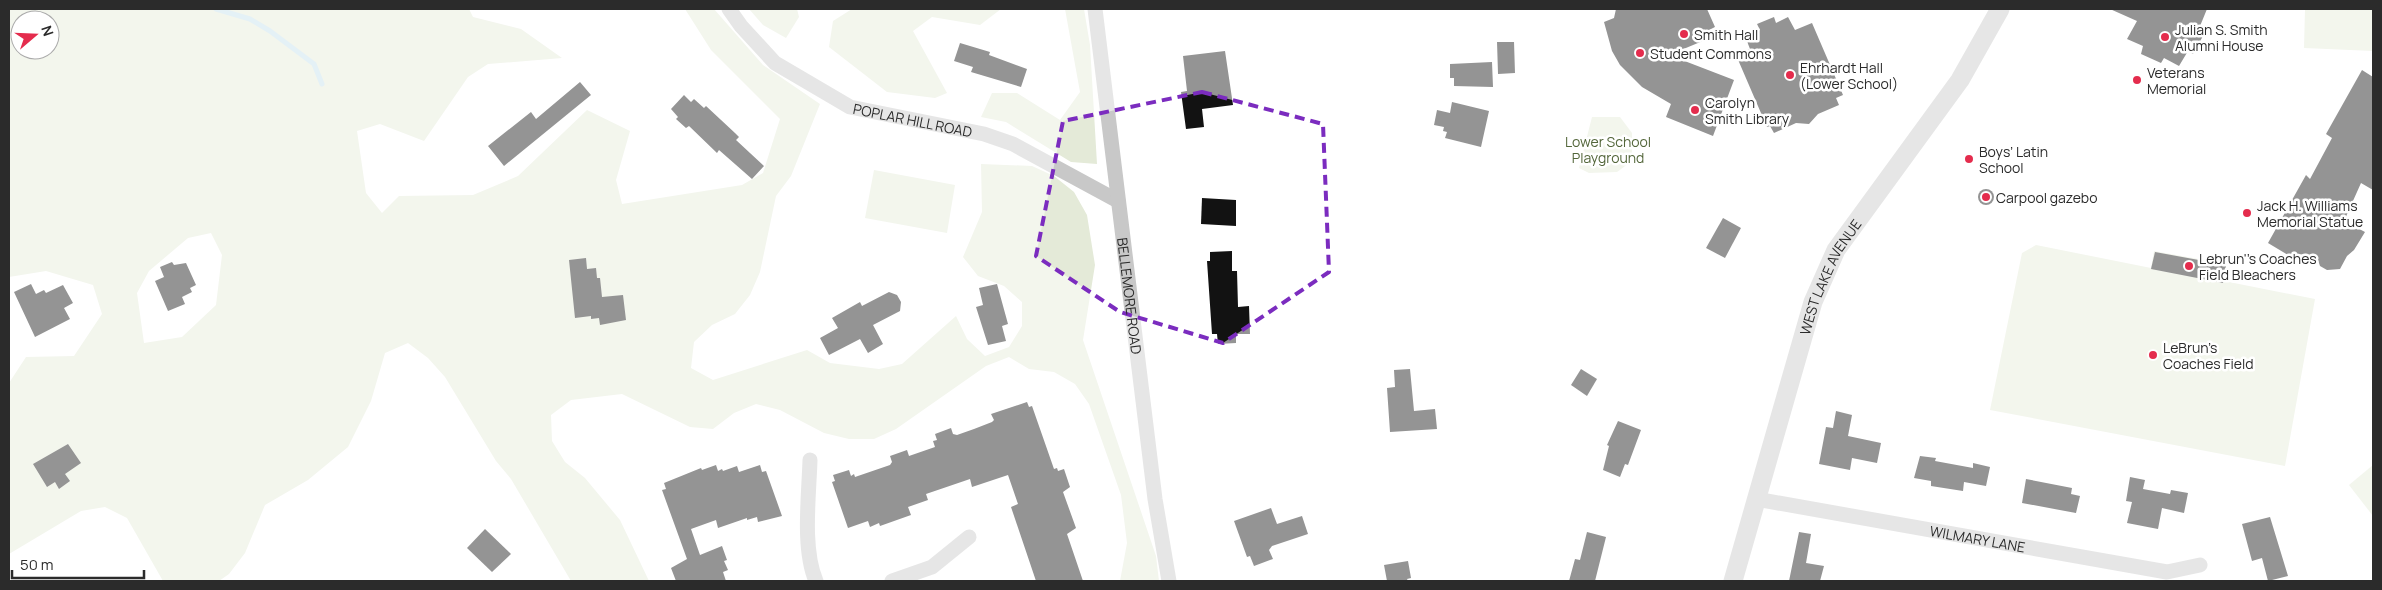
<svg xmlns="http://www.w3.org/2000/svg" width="2382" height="590" viewBox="0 0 2382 590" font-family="Manrope,sans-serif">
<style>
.green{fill:#e4ead8;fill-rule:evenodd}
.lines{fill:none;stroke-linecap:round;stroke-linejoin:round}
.stream{stroke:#c4dfea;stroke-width:5}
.building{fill:#121212}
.minor{stroke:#c8c8c8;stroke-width:15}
.tertiary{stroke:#c8c8c8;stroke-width:19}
.marked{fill:none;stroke:#7b2cbf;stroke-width:4;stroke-dasharray:10 6;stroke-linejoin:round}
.poi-dot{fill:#e42c4d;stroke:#fff;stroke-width:2}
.labels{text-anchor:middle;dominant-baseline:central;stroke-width:5;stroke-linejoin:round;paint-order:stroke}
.poi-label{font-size:14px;fill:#2b2b2b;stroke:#fff;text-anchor:start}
.street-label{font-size:14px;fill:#2b2b2b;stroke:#fff}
.park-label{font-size:14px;fill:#53663a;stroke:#fff}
</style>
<rect width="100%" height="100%" fill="#fff"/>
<g class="green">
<path d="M9 9H469L473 17 521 29 562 58 488 64 468 77 424 141 380 124 357 131 366 193 382 213 399 196 473 195 518 176 587 110 630 131 616 180 622 204 742 185 763 173 780 119 711 50 685 9H714L763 65 820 104 791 176 776 196 760 272 750 295 735 314 712 325 694 342 691 368 713 380 807 350 830 363 879 369 902 364 956 316 967 339 985 356 1009 347 1022 326V302L1004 286 978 276 963 257 982 212 981 164 1032 166 1054 176 1074 192 1087 215 1095 265 1083 340 1156 556 1159 581H1120L1127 543 1121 495 1089 404 1075 384 1054 372 1029 369 1009 357 986 366 896 429 874 439H849L824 433 780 410 756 404 734 413 713 429 690 427 622 394 571 400 551 415 552 441 565 462 585 478 620 520 649 581H571L511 479 496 461 445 377 428 358 408 343 385 353 371 401 348 447 308 480 265 505 245 553 229 574 219 581H163L127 518 105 507 81 511 9 554V383L26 357 74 356 102 314 93 285 46 271 9 277ZM20 20H50V50H20ZM211 233 222 255 216 305 182 337 144 343 137 293 149 271 188 238Z"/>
<polygon points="749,9 797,9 799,17 786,38 763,25"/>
<polygon points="852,9 1001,9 980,25 932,17 913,31 947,93 935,98 887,92 829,47 833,21"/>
<polygon points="1065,9 1084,9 1090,45 1097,164 1071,162 1006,122 981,117 992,93 1017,93 1060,120 1080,92"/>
<polygon points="2305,9 2373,9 2373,51 2304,48"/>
<polygon points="1592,117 1620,117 1632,133 1632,161 1617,172 1589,173 1579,168"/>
<polygon points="874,170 955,185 947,233 865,218"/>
<polygon points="2036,245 2151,268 2154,251 2226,264 2224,281 2315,299 2285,466 1990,410 2022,253"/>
<polygon points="2373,465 2373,516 2349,485"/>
</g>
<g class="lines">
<polyline class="stream" points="216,9 250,19 270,31 314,64 322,84"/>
</g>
<g class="building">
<polygon points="1616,9 1707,9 1715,27 1707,31 1710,38 1669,55 1734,80 1713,136 1666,117 1671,104 1642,87 1620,65 1612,51 1604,22 1614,18"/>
<polygon points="2110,9 2207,9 2198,31 2203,36 2193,54 2188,51 2179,66 2164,58 2161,63 2141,54 2143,46 2127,39 2137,21"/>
<polygon points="1774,17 1776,23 1788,17 1795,30 1812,23 1843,95 1836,98 1839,105 1818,114 1809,124 1796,123 1774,133 1770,126 1767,127 1736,55 1750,49 1745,36 1760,30 1757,24"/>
<polygon points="1497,42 1514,42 1515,73 1498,74"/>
<polygon points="960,43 990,52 989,55 1027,69 1021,87 971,72 973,67 954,61"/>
<polygon points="1225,51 1233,105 1202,109 1204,127 1186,129 1181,92 1187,91 1183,56"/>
<polygon points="1492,62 1493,87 1454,86 1454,78 1450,78 1450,64"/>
<polygon points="2362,70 2373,77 2373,190 2361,183 2344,221 2365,232 2354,250 2347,256 2340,269 2327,270 2320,266 2318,260 2309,255 2295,254 2293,258 2268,243 2306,175 2310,179 2332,138 2326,134"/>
<polygon points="580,82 591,95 504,166 488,146 531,112 536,119"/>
<polygon points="684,95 691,102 694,99 704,108 706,106 735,133 739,137 736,140 764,166 752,179 719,150 717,153 689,126 686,128 676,119 678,117 671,109"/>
<polygon points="1452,102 1489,111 1481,147 1445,138 1447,132 1443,131 1444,127 1434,125 1437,110 1450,113"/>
<circle cx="1986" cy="197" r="8"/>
<polygon points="1202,198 1236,200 1236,226 1201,224"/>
<polygon points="1723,218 1741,228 1725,258 1706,248"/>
<polygon points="1232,251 1232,271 1237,271 1238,307 1249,306 1250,334 1236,334 1236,343 1218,344 1217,334 1212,334 1207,261 1210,261 1210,252"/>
<polygon points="2155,252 2226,265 2223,283 2151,269"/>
<polygon points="586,258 587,269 596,268 597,278 600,278 602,297 623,295 626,320 600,325 599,318 591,319 591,316 575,318 569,260"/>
<polygon points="172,262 174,265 186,263 196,285 190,288 192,292 182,297 185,304 168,311 155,281 164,277 160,267"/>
<polygon points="31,284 36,294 44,290 46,293 63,285 73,303 64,308 70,319 35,337 14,292"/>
<polygon points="997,284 1008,324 1002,326 1006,341 988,345 976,307 983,305 979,288"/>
<polygon points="889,292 897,295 901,302 900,311 873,325 883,344 868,353 860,339 829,355 820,338 838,328 832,318 860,302 862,306"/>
<polygon points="1410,369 1414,411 1435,409 1437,429 1390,432 1387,388 1395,387 1394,370"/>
<polygon points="1581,369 1597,379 1587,396 1571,385"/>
<polygon points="1027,402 1029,407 1032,406 1054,469 1057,468 1058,471 1064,469 1070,487 1063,492 1076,528 1067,534 1083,581 1036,581 1011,507 1018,504 1008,475 972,487 970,479 926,494 928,500 908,507 911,515 880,526 879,523 870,527 868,521 848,528 832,482 835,481 833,475 849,470 851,476 854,474 855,477 890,465 892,462 890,456 907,450 909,456 935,447 933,441 937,440 935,434 951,428 953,434 957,435 974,429 992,422 994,420 991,414"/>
<polygon points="1836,411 1852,415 1848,436 1881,443 1877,463 1852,458 1850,470 1819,464 1826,427 1833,428"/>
<polygon points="1618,421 1641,430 1628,465 1625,464 1620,477 1603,470 1609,446 1607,445"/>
<polygon points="68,444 81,463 65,474 70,481 59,489 55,482 47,487 33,464"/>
<polygon points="1920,456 1936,458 1935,461 1973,468 1973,463 1990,467 1986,486 1964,482 1963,491 1931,486 1931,481 1914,478"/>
<polygon points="716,465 718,471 722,469 723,471 737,466 739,472 760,465 762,472 766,471 782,516 758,522 757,517 747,520 747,518 718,528 716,520 691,529 700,555 722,546 727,560 724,561 728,570 723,572 726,581 676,581 671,568 687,559 662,490 666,489 664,483 701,468 702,470"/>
<polygon points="2130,477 2145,480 2143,489 2170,494 2171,490 2188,493 2184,513 2162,508 2158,529 2127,523 2132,502 2126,501"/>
<polygon points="2026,479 2072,488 2071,494 2080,496 2076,513 2022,503"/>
<polygon points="1271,508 1277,524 1302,516 1308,534 1272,546 1269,550 1273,559 1254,566 1250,556 1247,557 1234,521"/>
<polygon points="2270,517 2288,576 2268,581 2262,558 2252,561 2242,524"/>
<polygon points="485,529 511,554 492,572 467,548"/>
<polygon points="1587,532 1606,537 1595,581 1569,581 1575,559 1580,560"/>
<polygon points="1799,532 1811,534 1806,563 1824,566 1820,581 1789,581"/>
<polygon points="1408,561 1411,578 1407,579 1408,581 1387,581 1384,565"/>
</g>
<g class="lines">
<g class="minor">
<path id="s1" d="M729 9 741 26 775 63 850 107 984 134 1013 144 1118 201"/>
<path id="s2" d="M1095 9 1155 499 1169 581"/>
<path d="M810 460C809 495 802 549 816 581"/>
<path id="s3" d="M1756 499 2167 572 2200 565"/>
<polyline points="892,581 932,567 969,537"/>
</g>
<path class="tertiary" id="s4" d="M1733 581 1813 302 1836 250 1960 80 2000 9"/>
</g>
<path d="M0 0H2382V590H0ZM1202 92 1323 124 1329 272 1223 343 1120 312 1036 256 1063 121Z" fill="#fff" fill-opacity=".55" fill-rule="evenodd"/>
<path class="marked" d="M1202 92 1323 124 1329 272 1223 343 1120 312 1036 256 1063 121Z"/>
<g class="poi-dot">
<circle cx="1684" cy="34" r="5"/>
<circle cx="2165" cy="37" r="5"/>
<circle cx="1640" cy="53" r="5"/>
<circle cx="1790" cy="75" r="5"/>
<circle cx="2137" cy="80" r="5"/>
<circle cx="1695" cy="110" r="5"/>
<circle cx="1969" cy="159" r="5"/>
<circle cx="1986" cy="197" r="5"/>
<circle cx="2247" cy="213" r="5"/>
<circle cx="2189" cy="266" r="5"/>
<circle cx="2153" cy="355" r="5"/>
</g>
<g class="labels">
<g class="poi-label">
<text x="2175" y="29">Julian S. Smith<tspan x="2175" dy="16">Alumni House</tspan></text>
<text x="1694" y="34">Smith Hall</text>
<text x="1650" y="53">Student Commons</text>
<text x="1800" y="67">Ehrhardt Hall<tspan x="1800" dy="16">(Lower School)</tspan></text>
<text x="2147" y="72">Veterans<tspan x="2147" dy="16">Memorial</tspan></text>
<text x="1705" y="102">Carolyn<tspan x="1705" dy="16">Smith Library</tspan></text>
<text x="1979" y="151">Boys’ Latin<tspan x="1979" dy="16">School</tspan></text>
<text x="1996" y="197">Carpool gazebo</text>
<text x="2257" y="205">Jack H. Williams<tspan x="2257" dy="16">Memorial Statue</tspan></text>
<text x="2199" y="258">Lebrun''s Coaches<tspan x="2199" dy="16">Field Bleachers</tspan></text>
<text x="2163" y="347">LeBrun’s<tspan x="2163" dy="16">Coaches Field</tspan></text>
</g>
<g class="street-label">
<text stroke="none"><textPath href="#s1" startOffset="222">POPLAR HILL ROAD</textPath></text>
<text stroke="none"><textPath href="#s4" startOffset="320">WEST LAKE AVENUE</textPath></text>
<text stroke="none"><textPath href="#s2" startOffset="289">BELLEMORE ROAD</textPath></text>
<text stroke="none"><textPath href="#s3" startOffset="225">WILMARY LANE</textPath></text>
</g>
<g class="park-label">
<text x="1608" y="141">Lower School<tspan x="1608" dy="16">Playground</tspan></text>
</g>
</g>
<rect width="2382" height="590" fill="none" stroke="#2b2b2b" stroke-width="20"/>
<g transform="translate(35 35) rotate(71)"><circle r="24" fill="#ffffff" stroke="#aaaaaa"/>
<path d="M0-4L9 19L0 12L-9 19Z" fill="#e42c4d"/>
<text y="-8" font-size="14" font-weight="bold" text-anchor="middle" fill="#2b2b2b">N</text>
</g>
<path d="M12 570v8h132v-8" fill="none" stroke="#2b2b2b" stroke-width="2.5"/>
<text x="20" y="570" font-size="15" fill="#2b2b2b" stroke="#ffffff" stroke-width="4" paint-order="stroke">50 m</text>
</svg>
